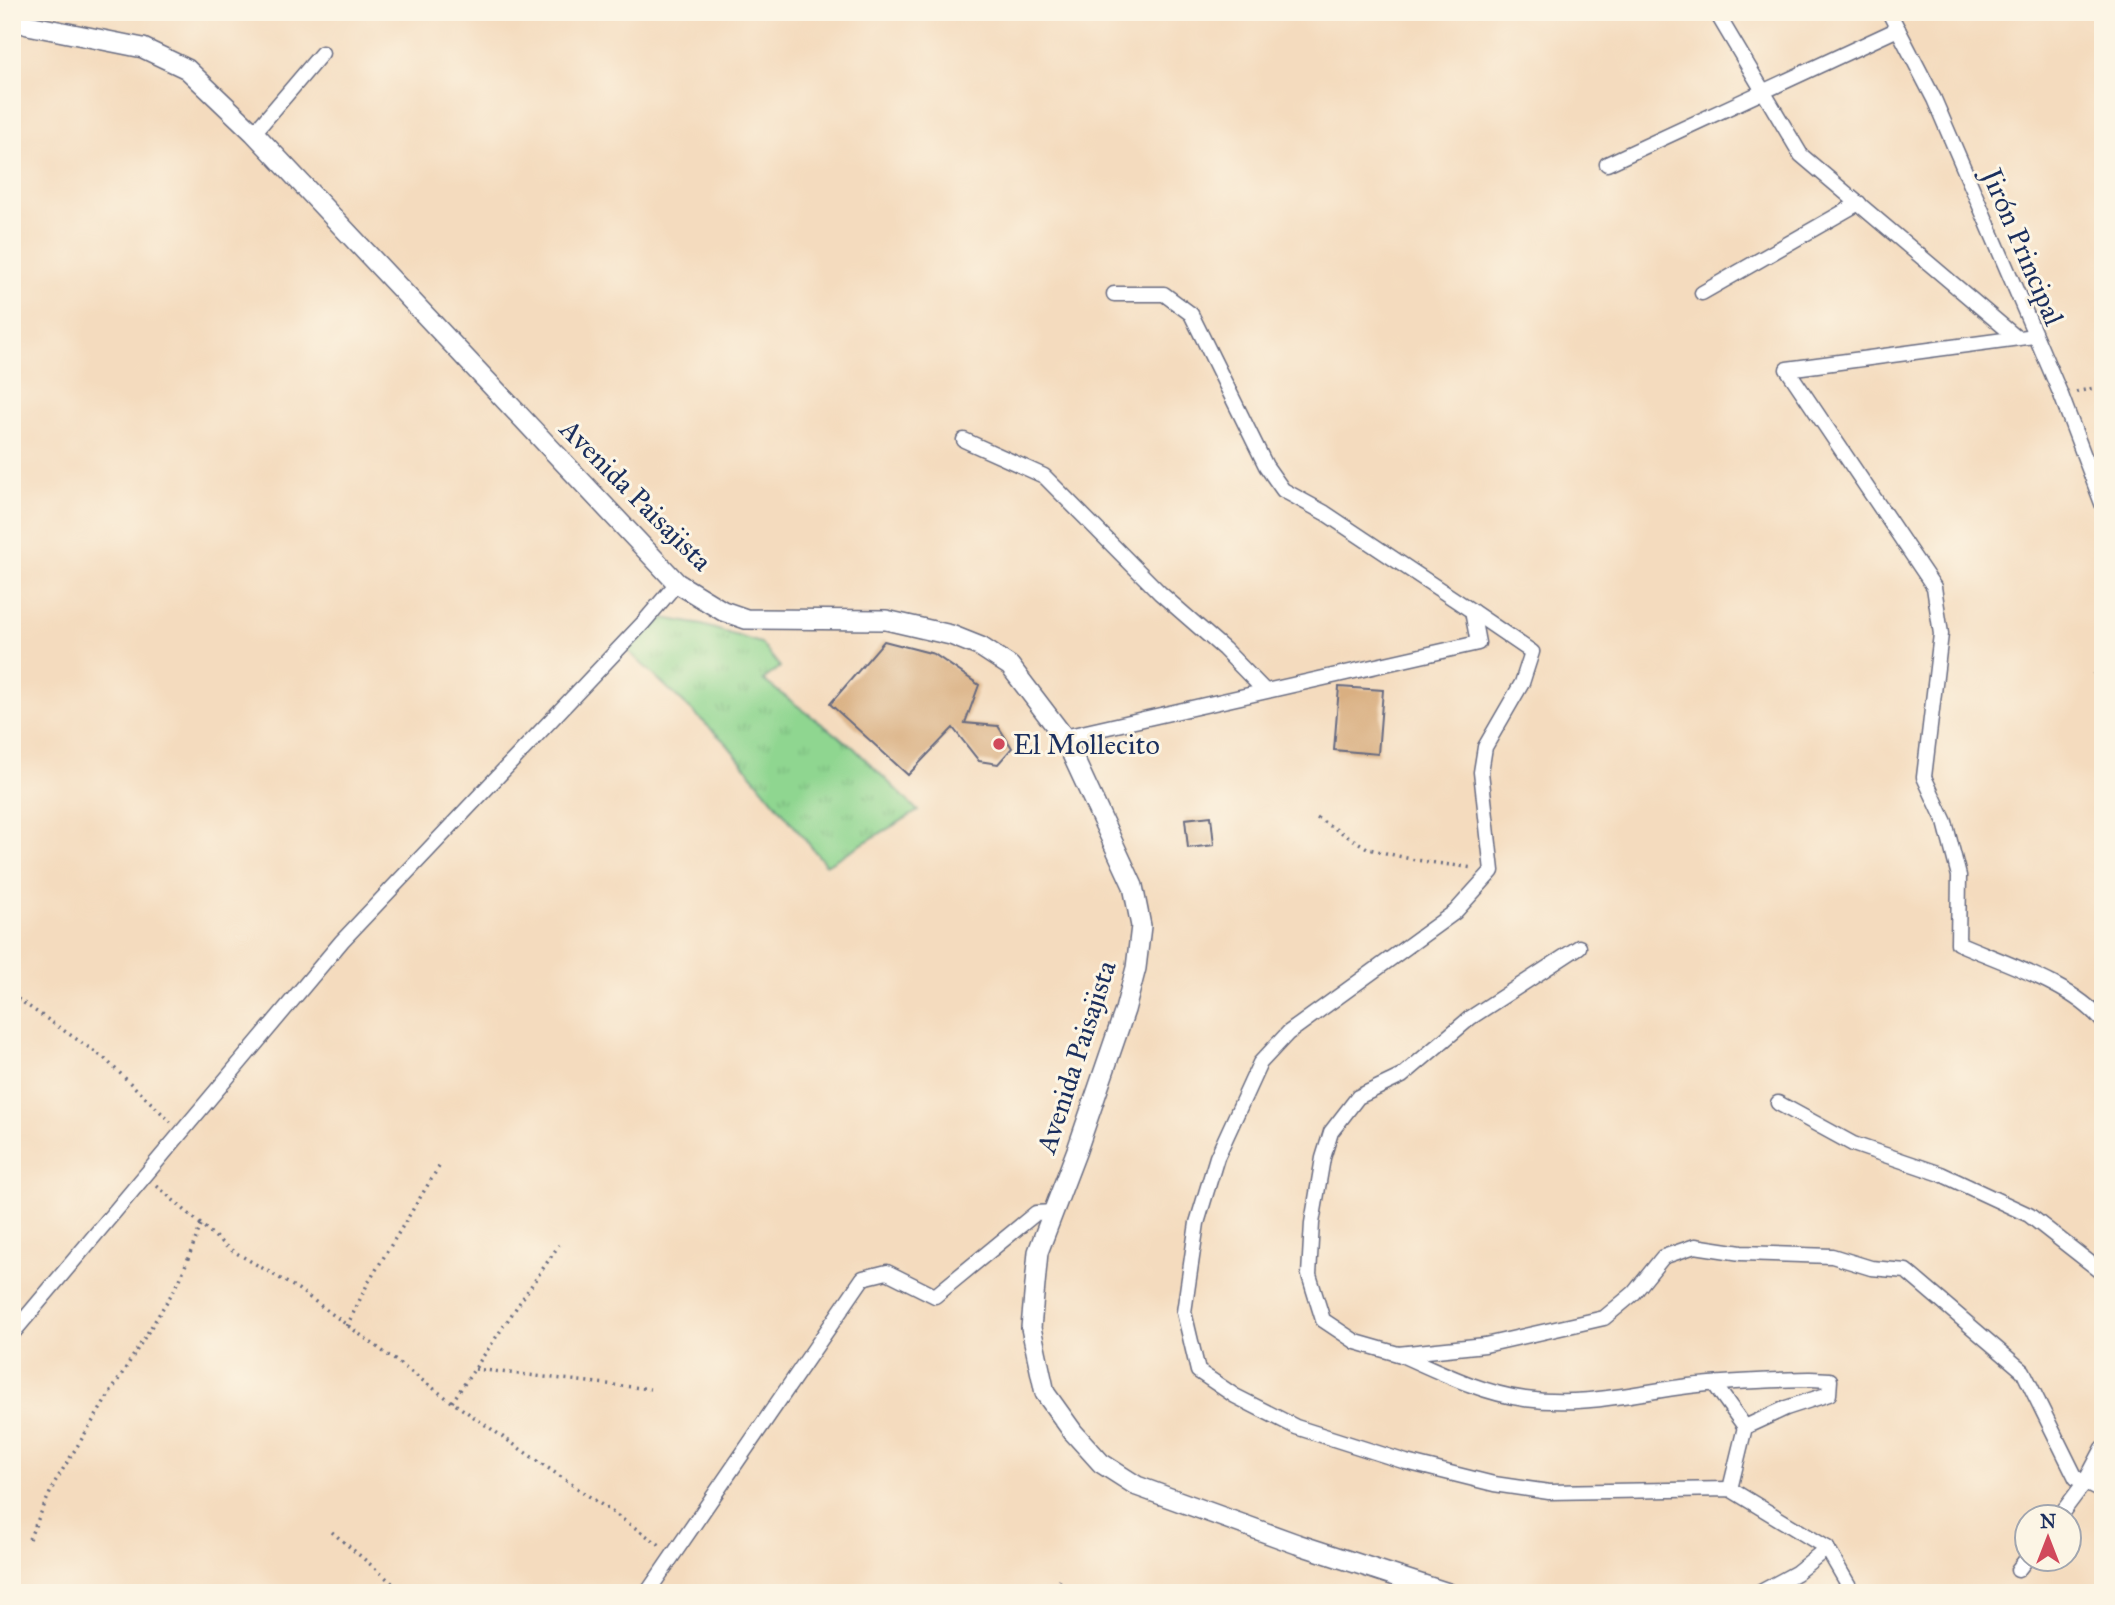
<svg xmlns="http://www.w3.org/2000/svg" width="2115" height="1605" viewBox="0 0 2115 1605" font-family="'IM FELL Great Primer',serif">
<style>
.grass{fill:url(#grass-tufts);stroke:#558277;stroke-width:2}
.building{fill:#d9af81}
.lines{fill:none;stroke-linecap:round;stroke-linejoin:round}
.minor-casing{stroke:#676b80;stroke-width:17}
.secondary-casing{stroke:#676b80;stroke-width:22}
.path{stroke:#676b80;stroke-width:3.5;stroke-dasharray:2 5;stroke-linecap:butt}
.minor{stroke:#fff;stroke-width:14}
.secondary{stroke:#fff;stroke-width:19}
.poi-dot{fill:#d1495b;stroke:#fcf5e5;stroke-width:2.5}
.labels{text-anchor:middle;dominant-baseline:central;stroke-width:6;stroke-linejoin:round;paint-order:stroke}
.street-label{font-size:28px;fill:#1b2f5e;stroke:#fcf5e5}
.poi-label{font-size:28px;fill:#1b2f5e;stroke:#fcf5e5;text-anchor:start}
</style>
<defs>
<pattern id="grass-tufts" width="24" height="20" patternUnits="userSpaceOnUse" patternTransform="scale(1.75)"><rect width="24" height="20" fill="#8fd690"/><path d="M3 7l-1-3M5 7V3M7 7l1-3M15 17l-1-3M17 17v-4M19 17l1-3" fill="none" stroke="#7bb87f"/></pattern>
</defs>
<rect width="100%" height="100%" fill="#fcf5e5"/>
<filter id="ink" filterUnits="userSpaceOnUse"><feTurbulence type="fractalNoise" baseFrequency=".0143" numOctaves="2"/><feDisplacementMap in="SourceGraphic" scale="14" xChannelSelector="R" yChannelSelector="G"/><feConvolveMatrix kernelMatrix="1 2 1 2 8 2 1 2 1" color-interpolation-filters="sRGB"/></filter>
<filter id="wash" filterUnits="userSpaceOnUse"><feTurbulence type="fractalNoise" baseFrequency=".00686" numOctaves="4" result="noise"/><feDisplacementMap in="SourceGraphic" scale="28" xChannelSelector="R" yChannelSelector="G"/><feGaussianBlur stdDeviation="1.57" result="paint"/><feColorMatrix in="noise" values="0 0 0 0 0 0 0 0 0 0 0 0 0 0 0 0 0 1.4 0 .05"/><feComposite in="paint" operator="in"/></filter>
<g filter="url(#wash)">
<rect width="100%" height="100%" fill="#f4dbbe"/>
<polygon class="grass" points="652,616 702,625 761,643 780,667 763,680 854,748 918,811 826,865 726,743 626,649"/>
<g id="blocks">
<g class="building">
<polygon points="884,641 934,654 979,685 965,723 998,726 1012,748 998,764 979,761 953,728 908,775 830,704"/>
<polygon points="1339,687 1383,690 1378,754 1334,750"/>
<polygon points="1211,816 1214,845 1188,848 1185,819"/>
</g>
</g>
</g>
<g filter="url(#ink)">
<use href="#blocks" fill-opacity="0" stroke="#676b80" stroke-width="2"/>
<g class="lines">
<defs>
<g id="minor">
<polyline points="1716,12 1801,155 2017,338"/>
<polyline points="1889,12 1934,99 2061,395 2103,506"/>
<polyline points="254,133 322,53"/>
<polyline points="1607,164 1898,29"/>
<polyline points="1702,293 1859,203"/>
<path d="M2034 336 1787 369 1934 587 1941 634 1924 777 1945 822 1959 876 1958 943C2003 963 2073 984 2103 1022"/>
<polyline points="964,440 1044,476 1160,593 1224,649 1264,690"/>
<polyline points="1472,611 1532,652 1522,683 1485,747 1481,772 1492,871 1455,912 1288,1033 1260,1063 1217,1157 1197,1223 1184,1312 1198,1371 1235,1396 1296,1427 1406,1462 1494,1484 1549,1492 1730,1489 1827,1548 1853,1593"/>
<polyline points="1064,737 1478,643 1472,611 1325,513 1283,490 1266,466 1191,314 1164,294 1114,294"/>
<polyline points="1579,947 1470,1018 1402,1076 1358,1097 1331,1132 1323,1158 1312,1223 1309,1275 1323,1320 1356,1342 1398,1354 1485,1345 1604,1318 1634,1293 1663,1257 1695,1246 1741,1253 1832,1256 1871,1268 1906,1271 2023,1371 2076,1478 2095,1488 2103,1487"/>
<polyline points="1778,1103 1853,1144 1941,1174 2029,1215 2103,1273"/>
<polyline points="12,1334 342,941 643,623 677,583"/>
<path d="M1399 1354C1440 1372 1481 1393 1525 1399 1581 1407 1634 1393 1689 1386 1729 1381 1771 1380 1811 1379L1830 1380 1829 1394 1786 1408 1745 1427 1730 1489"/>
<polyline points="1715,1385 1745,1427"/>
<polyline points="2058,1518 2085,1482 2103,1448"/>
<polyline points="2018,1570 2028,1557"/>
<polyline points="647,1593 863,1278 887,1272 935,1296 1036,1213 1053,1212"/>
<polyline points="1759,1593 1796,1573 1827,1548"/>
</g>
<polyline id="secondary" points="12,19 28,25 143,48 187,69 254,133 677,583 723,611 746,619 886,620 951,635 981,647 1010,666 1064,737 1133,886 1141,926 1136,968 1125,1010 1077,1150 1038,1252 1031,1328 1045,1393 1073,1432 1101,1463 1137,1486 1297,1544 1448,1593"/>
</defs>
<use href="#minor" class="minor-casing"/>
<use href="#secondary" class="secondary-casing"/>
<g class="path">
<polyline points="2076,392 2103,386"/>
<polyline points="2094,673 2103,690"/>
<polyline points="1317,818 1369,849 1415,860 1473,868"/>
<polyline points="12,995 104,1058 171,1122"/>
<polyline points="157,1186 228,1248 298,1289 452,1402 660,1545"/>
<polyline points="347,1326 368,1283 440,1165"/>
<polyline points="475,1369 650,1389"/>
<polyline points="452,1402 559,1245"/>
<polyline points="332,1532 404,1593"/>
<polyline points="29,1539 55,1482 179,1282 201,1225"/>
<polyline points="1053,1593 1060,1580"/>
</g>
<use href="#minor" class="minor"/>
<use href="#secondary" class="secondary"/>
</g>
</g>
<circle class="poi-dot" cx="999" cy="744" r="7"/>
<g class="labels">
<g class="street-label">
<text transform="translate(2023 247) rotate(67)">Jirón Principal</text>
<text transform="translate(636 495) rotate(45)">Avenida Paisajista</text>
<text transform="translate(1076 1057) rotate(-72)">Avenida Paisajista</text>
</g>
<g class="poi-label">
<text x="1013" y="744">El Mollecito</text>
</g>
</g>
<rect width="2115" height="1605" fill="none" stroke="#fcf5e5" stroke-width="42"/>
<g transform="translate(2048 1538)"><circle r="33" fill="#fcf5e5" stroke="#a2a6af" stroke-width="2"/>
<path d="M0-5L12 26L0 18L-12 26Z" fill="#d1495b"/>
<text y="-10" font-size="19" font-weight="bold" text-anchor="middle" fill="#1b2f5e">N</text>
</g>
</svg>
